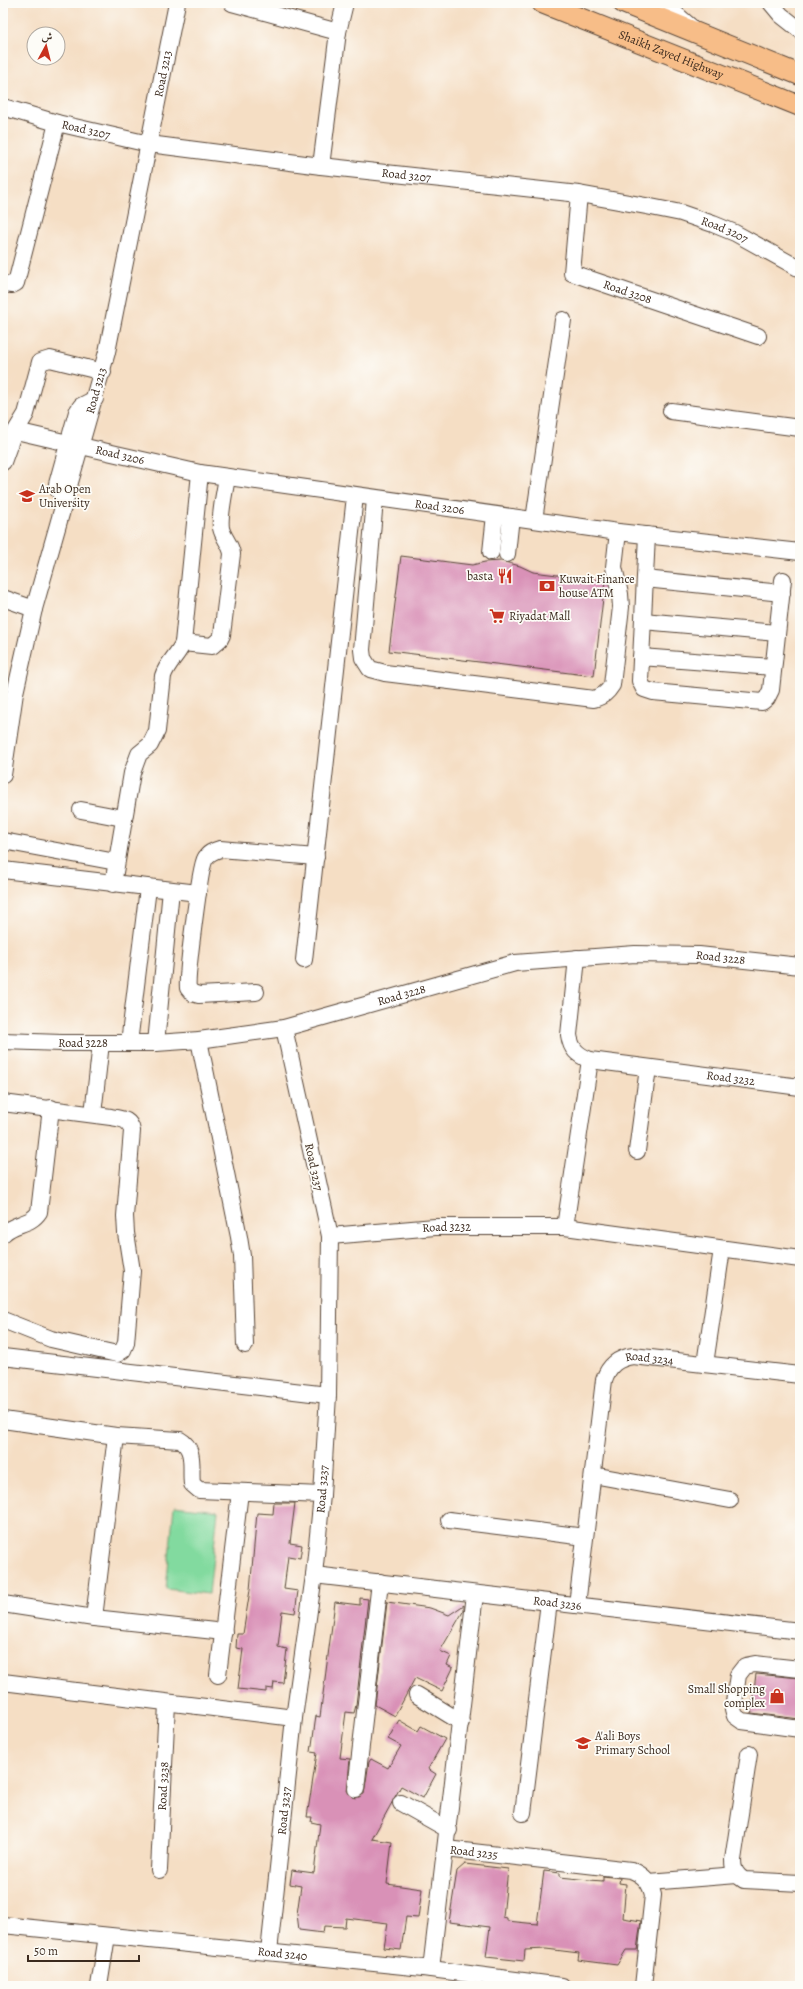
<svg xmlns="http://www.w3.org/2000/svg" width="803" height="1989" viewBox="0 0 803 1989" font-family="Alegreya,Amiri,serif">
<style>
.garden{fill:#82da9f;stroke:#5e825e}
.building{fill:#d991b7}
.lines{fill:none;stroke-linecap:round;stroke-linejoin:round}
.minor-casing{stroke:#574537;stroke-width:18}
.major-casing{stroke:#574537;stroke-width:22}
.minor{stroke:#fff;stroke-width:16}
.major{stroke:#f7bd88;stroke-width:20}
.labels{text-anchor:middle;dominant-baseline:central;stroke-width:3.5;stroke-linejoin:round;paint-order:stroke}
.street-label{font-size:12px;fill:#3b2a1e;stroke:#fdfcf7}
.poi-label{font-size:12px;fill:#3b2a1e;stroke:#fdfcf7;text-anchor:start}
</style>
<rect width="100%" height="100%" fill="#fdfcf7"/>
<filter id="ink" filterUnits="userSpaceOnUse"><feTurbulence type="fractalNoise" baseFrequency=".025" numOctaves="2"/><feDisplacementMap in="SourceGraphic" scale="8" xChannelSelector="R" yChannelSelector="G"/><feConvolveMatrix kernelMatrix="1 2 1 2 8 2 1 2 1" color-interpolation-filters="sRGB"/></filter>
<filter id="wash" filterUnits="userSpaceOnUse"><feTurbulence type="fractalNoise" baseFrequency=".012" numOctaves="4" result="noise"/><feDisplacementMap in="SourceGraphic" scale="16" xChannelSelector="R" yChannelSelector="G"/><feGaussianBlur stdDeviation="0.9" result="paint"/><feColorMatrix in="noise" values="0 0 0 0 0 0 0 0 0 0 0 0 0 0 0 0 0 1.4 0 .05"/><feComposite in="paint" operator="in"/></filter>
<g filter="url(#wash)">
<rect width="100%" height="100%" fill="#f5dec4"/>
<polygon class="garden" points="174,1506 218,1511 209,1594 166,1589"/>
<g id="blocks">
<g class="building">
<polygon points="401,556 472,565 485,562 501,561 520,566 533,572 605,581 594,676 389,651"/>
<polygon points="274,1503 295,1503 290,1543 302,1545 300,1558 288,1556 284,1589 298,1591 295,1613 282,1611 278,1647 287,1649 283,1683 274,1682 273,1689 266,1688 266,1692 238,1689 243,1649 236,1648 237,1634 243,1634 250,1590 257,1513 273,1514"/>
<polygon points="360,1598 368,1599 356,1705 354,1713 346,1712 340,1758 350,1759 347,1793 355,1798 364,1794 369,1762 371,1759 388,1768 401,1746 388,1739 399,1720 418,1731 421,1726 445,1739 428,1769 436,1774 423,1798 401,1786 372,1839 392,1842 387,1884 422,1889 418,1918 406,1917 401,1950 384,1948 388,1923 346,1918 345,1927 324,1926 323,1933 299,1930 297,1914 301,1886 290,1884 292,1870 314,1873 320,1824 311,1822 312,1817 307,1817 317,1753 311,1752 316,1716 320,1717 335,1602 360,1605"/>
<polygon points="387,1602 430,1608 449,1615 464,1605 464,1610 440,1651 451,1656 447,1665 453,1668 442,1691 415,1678 395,1716 375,1705"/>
<polygon points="756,1674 800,1678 800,1719 751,1713"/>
<polygon points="465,1864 508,1869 503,1917 507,1918 507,1921 537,1924 544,1871 560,1873 560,1877 589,1880 603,1881 603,1876 620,1878 619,1883 626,1884 623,1918 641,1921 637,1950 626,1950 617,1965 578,1960 579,1953 546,1949 525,1950 524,1961 486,1957 490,1927 449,1922 457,1871"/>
</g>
</g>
</g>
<g filter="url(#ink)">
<use href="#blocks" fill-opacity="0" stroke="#574537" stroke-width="1"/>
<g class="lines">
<defs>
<g id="minor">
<polyline points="232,3 338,32"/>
<polyline points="663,3 691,27"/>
<polyline points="771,3 781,15 800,30"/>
<path id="s1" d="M3 107 57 123 149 144 321 166 579 194 646 206 681 213 713 224 735 233 800 269"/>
<polyline points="321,166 338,32 345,3"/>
<path id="s2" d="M579 194 572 273 758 336"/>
<polyline points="3,284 12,285 16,283 57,123"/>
<polyline points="671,411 800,428"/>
<polyline points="16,431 68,443"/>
<path id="s3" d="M81 446 200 473 618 532 800 552"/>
<polyline points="3,462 12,437 26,414 40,362 50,359 103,372"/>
<polyline points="66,498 58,490 57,484 77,412 81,406 95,399"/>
<path d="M375 499 362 650 363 658 370 669 385 673 594 699C603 696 607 693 612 685L621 607 620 594 614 567 618 532"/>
<polyline points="534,520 563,320"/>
<polyline points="647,535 640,681 644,689 653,692 762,702 767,698 771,690 783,580"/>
<polyline points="491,552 495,515"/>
<polyline points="507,554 511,517"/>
<polyline points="645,579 782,593"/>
<polyline points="3,598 34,609"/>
<polyline points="643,621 777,633"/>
<path d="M183 643 212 646 220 639 222 635 232 554C231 544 223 538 221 528 219 515 225 491 227 477"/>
<polyline points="641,657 773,667"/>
<path id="s4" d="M3 775 15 693 34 609 107 352 177 3"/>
<polyline points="81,810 123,818"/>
<polyline points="3,841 116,862"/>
<polyline points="3,870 198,893"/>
<path d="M113 884 132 773 139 754 150 745 157 731 163 676C167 663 178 655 183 643L200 473"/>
<path id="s5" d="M577 958 569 1035C571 1049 577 1055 590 1060L800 1087"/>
<polyline points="304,960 355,496"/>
<path d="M256 992 199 995 192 993 188 988C186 978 200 867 205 859 208 853 213 851 220 849L316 857"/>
<polyline points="199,1040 239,1237 242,1256 245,1345"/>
<path id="s6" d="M3 1041 62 1043H156L199 1040 284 1028 515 963 635 954 699 955 800 966"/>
<polyline points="129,1043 148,888"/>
<polyline points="156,1043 171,890"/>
<path d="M3 1103 111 1117C122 1119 130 1119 132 1131L125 1216 126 1233 132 1271 126 1343 123 1350 117 1354 51 1339 3 1320"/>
<polyline points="93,1114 101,1043"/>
<polyline points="637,1151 648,1068"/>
<polyline points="565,1227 590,1060"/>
<path d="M3 1234C14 1222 30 1226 39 1212L51 1108"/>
<path id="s7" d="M330 1236 435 1227H565L800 1259"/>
<polyline points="3,1357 328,1395"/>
<polyline points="705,1364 722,1249"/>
<path d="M3 1420 116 1436 180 1440C196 1449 190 1469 192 1484L199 1490 322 1495"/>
<polyline points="593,1475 730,1500"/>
<polyline points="449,1520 585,1537"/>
<path id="s8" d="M314 1575 800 1631"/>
<polyline points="3,1604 94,1618 224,1632"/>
<path id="s9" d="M577 1605 604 1380C609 1365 618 1358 633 1356L800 1375"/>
<polyline points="94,1618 116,1436"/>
<polyline points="800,1669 755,1664 745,1666 738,1675 733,1709 735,1716 742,1721 800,1729"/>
<polyline points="218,1675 240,1492"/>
<polyline points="3,1682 294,1718"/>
<polyline points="417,1695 461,1722"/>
<path d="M749 1754 733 1860C733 1870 736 1875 744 1880L800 1883"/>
<polyline points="356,1789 380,1582"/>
<polyline points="401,1803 449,1830"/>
<polyline points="523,1813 549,1602"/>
<path id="s10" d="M446 1849 631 1870C644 1875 650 1882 653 1895L643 1986"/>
<path id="s11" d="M159 1870 167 1703"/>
<polyline points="649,1882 737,1875"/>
<path id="s12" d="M3 1925 423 1968 562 1986"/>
<path id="s13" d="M269 1952 294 1718 314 1575 322 1495 328 1395 330 1236 284 1028"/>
<polyline points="431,1969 475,1594"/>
<polyline points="99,1986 107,1936"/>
</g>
<g id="major">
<path id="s14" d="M542 3 800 106"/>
<polyline points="623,3 800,75"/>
</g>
</defs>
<use href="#minor" class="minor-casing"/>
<use href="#major" class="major-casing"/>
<use href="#minor" class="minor"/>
<use href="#major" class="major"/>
</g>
</g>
<defs>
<symbol id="university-bare" viewBox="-9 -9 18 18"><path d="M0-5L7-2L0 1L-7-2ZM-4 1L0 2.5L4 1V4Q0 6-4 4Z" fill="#c8321e" stroke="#fdfcf7" stroke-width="2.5" paint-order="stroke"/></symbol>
<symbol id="restaurant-bare" viewBox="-9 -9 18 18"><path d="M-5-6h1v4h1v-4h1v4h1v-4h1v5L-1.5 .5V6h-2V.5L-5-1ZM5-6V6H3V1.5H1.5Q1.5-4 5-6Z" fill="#c8321e" stroke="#fdfcf7" stroke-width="2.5" paint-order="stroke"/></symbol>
<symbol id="bank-bare" viewBox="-9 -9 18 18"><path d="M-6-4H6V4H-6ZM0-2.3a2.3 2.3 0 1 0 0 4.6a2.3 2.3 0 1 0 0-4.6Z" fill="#c8321e" stroke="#fdfcf7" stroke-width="2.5" paint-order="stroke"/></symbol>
<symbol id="supermarket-bare" viewBox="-9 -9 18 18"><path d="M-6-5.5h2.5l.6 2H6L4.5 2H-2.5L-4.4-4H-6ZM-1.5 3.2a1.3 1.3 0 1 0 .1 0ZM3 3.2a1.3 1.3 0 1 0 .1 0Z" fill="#c8321e" stroke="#fdfcf7" stroke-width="2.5" paint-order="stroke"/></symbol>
<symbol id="shop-bare" viewBox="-9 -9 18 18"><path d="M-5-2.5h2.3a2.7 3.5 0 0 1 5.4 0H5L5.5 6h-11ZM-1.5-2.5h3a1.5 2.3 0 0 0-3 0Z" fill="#c8321e" stroke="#fdfcf7" stroke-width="2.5" paint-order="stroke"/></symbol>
<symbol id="school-bare" viewBox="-9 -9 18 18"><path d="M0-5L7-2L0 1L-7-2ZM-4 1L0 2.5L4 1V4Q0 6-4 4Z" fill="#c8321e" stroke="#fdfcf7" stroke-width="2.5" paint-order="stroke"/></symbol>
</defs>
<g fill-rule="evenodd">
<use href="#university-bare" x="16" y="485" width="22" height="22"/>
<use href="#restaurant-bare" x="494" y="565" width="22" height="22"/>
<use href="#bank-bare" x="536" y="575" width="22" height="22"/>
<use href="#supermarket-bare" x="486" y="605" width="22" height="22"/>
<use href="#shop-bare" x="766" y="1685" width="22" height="22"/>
<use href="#school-bare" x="572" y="1732" width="22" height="22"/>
</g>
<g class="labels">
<g class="street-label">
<text stroke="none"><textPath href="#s14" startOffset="139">Shaikh Zayed Highway</textPath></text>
<text stroke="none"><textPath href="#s4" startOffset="720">Road 3213</textPath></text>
<text stroke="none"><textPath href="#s1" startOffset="86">Road 3207</textPath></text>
<text stroke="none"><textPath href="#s1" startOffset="410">Road 3207</textPath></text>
<text stroke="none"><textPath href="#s1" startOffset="734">Road 3207</textPath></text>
<text stroke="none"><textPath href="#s2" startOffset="138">Road 3208</textPath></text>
<text stroke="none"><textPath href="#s4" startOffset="396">Road 3213</textPath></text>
<text stroke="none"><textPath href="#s3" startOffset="40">Road 3206</textPath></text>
<text stroke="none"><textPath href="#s3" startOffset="364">Road 3206</textPath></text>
<text stroke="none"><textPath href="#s6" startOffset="728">Road 3228</textPath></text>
<text stroke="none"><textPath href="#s6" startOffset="404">Road 3228</textPath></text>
<text stroke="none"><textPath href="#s6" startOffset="80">Road 3228</textPath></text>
<text stroke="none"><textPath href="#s5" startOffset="254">Road 3232</textPath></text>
<text transform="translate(314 1167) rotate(78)">Road 3237</text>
<text stroke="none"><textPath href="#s7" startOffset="117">Road 3232</textPath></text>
<text stroke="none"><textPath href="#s9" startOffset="283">Road 3234</textPath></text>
<text stroke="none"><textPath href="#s13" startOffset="466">Road 3237</textPath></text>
<text stroke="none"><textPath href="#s8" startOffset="245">Road 3236</textPath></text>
<text stroke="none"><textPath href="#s11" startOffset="84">Road 3238</textPath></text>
<text stroke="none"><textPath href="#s13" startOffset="142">Road 3237</textPath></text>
<text stroke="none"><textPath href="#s10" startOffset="28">Road 3235</textPath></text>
<text stroke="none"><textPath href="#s12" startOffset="281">Road 3240</textPath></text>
</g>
<g class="poi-label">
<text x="39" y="489">Arab Open<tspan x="39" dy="14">University</tspan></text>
<text x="493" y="576" text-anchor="end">basta</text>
<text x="559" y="579">Kuwait Finance<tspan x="559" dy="14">house ATM</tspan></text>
<text x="509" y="616">Riyadat Mall</text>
<text x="765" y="1689" text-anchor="end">Small Shopping<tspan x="765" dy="14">complex</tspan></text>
<text x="595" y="1736">A'ali Boys<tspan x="595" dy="14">Primary School</tspan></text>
</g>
</g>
<rect width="803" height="1989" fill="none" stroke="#fdfcf7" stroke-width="16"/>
<g transform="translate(46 46) rotate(7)"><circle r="19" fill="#fdfcf7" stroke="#afa8a0"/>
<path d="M0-3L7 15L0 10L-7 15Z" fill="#c8321e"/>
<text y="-6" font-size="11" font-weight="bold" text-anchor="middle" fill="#3b2a1e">ش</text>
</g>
<path d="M28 1955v6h111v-6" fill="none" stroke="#3b2a1e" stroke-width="2"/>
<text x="34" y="1955" font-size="12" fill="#3b2a1e" stroke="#fdfcf7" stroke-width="3" paint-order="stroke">50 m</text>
</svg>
